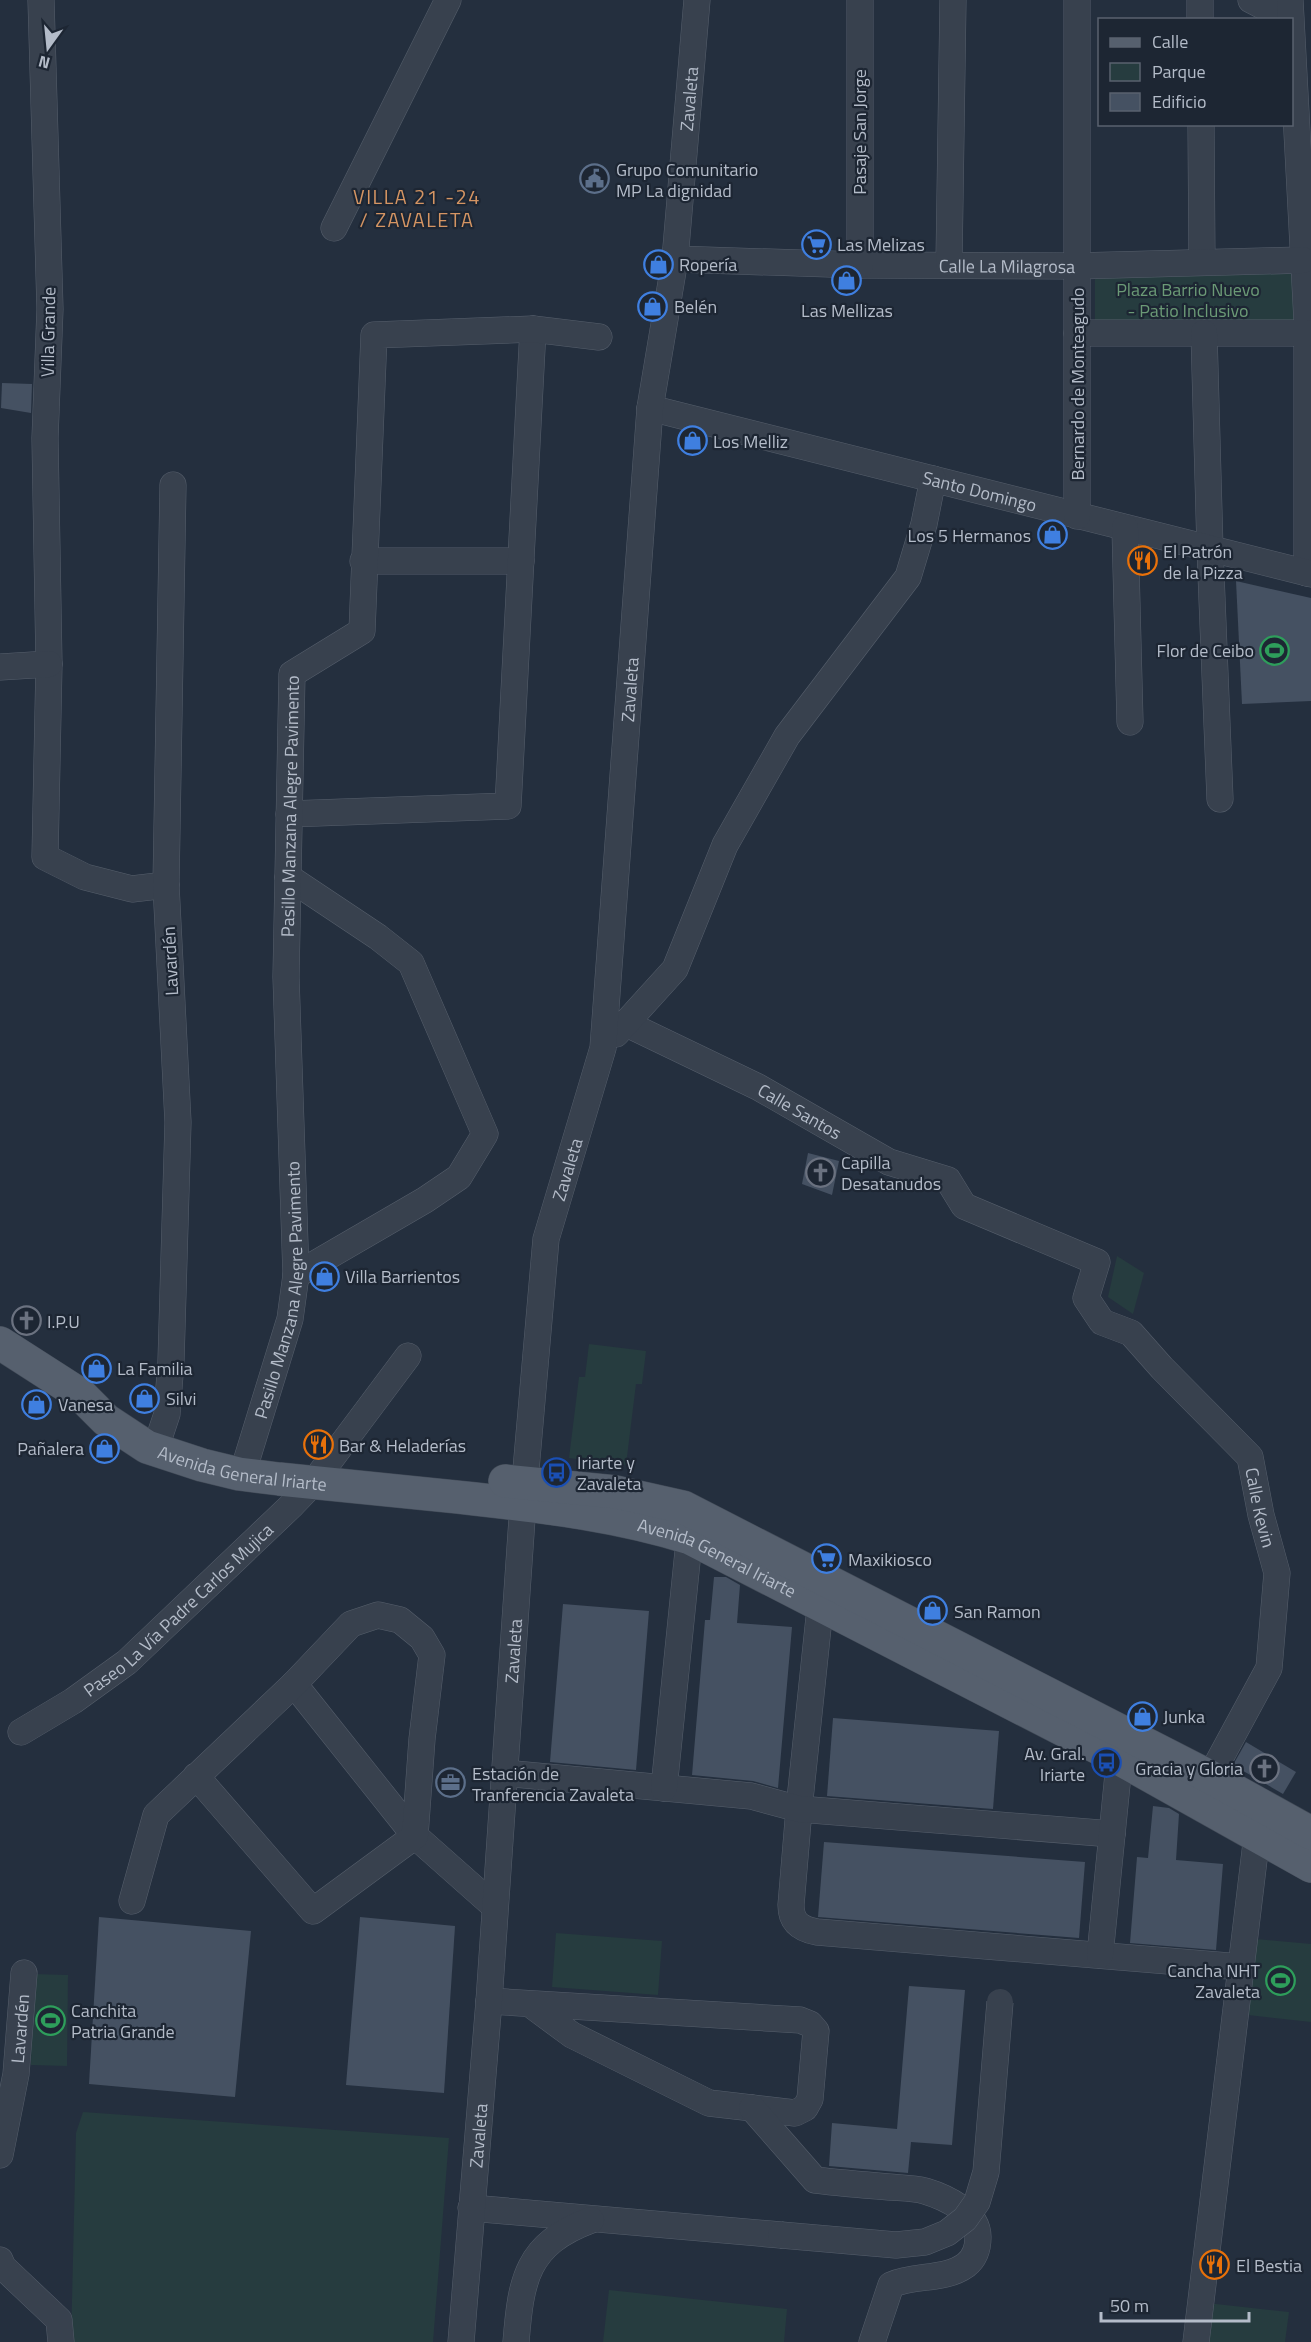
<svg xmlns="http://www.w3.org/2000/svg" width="1311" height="2342" viewBox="0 0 1311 2342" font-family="'Titillium Web',sans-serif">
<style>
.green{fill:#263c3f}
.building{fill:#455162}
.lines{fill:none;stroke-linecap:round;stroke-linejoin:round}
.minor-casing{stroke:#565f6c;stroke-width:27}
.major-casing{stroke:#414a57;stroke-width:34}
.minor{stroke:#38414e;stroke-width:26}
.major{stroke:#56606e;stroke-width:33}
.minor-bridge-casing{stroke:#565f6c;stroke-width:27;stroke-linecap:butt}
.minor-bridge{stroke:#38414e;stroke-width:26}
.labels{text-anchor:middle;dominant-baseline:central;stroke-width:4.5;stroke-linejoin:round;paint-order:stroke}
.street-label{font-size:18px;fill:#b4bcc9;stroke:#1d2633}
.poi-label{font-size:18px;fill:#b4bcc9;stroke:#1d2633;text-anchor:start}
.park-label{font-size:18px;fill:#6b9a76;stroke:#1d2633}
.neighbourhood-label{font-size:20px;letter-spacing:1.5px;fill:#d59563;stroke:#1d2633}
</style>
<rect width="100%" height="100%" fill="#242f3e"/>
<g class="green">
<polygon points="1297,269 1299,327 1095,327 1095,272"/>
<polygon points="1117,1256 1144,1273 1133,1314 1108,1297"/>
<polygon points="589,1344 646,1351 642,1384 636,1384 626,1465 569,1458 579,1377 585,1377"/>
<polygon points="556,1933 662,1941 658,1995 552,1987"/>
<polygon points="1256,1939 1311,1944 1311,2022 1248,2015"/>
<polygon points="32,1974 68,1975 67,2066 31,2065"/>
<polygon points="83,2112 449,2138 433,2342 71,2342 76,2133"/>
<polygon points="609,2290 787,2309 784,2342 603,2342"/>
<polygon points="1207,2303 1289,2312 1285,2342 1203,2342"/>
</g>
<g class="building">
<polygon points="2,383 32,384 31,413 1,408"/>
<polygon points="1236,581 1311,598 1311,701 1242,704"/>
<polygon points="808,1153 839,1161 832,1195 802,1184"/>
<polygon points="714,1577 726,1577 740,1585 737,1623 792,1627 778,1788 753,1781 692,1775 705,1620 710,1620"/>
<polygon points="563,1604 649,1611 636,1770 550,1762"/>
<polygon points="833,1718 999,1731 993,1809 827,1796"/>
<polygon points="1246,1742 1296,1772 1283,1794 1233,1765"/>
<polygon points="1153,1806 1169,1808 1179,1814 1176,1860 1223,1864 1216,1950 1130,1943 1137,1857 1148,1858"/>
<polygon points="824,1842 1085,1862 1079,1938 818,1917"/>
<polygon points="99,1917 251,1931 235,2097 89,2084"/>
<polygon points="360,1917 455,1926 444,2093 346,2085"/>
<polygon points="909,1986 965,1990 952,2145 911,2142 908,2173 829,2166 832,2123 897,2129"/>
</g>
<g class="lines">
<defs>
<g id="minor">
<polyline points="41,0 50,309 45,438 49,664 45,857 85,877 132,889 166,885"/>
<polyline points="1200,0 1200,20"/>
<polyline points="1251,0 1290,20"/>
<polyline points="1290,0 1307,321 1307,573"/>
<polyline points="1201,124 1202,261"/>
<polyline points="334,228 448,0"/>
<path id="s1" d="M675 259 860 265 1076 266 1303 260"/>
<polyline points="949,263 953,0"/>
<polyline points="860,265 860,0"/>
<polyline points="1077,333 1307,333"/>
<polyline points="1204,333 1210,549 1220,799"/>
<path id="s2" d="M650 408 1311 574"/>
<polyline points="1077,516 1077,0"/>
<polyline points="1125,528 1130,722"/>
<polyline points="363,561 521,561"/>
<polyline points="0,667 49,664"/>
<polyline points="289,814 508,806 533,329"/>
<polyline points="288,877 378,937 411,963 485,1134 459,1177 425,1200 296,1275"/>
<path id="s3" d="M625 1023 758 1087 889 1162 948 1180 964 1206 1097 1262 1086 1298 1102 1322 1131 1333 1162 1368 1250 1457 1261 1515 1277 1573 1269 1668 1210 1777"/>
<polyline points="616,1034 675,969 725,845 787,736 908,577 924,524 933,479"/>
<polyline points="160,1435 167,1414 171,1361 178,1122 166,885 173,485"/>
<path id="s4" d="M246 1462 290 1319 296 1275 286 977 292 674 362 631 374 335 533 329 599 337"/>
<path d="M822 1589 799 1809 791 1905C791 1923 801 1929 817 1932L1241 1967"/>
<polyline points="294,1684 415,1836 494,1906"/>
<path id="s5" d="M21 1732 73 1701 127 1662 292 1505 313 1483 408 1356"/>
<polyline points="504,1773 751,1796 799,1809 1112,1834"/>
<polyline points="664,1788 691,1522"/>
<polyline points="132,1901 156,1815 294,1684 351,1624 378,1615 400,1620 422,1638 432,1655 422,1739 415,1836 313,1911 196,1776"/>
<polyline points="1100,1955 1121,1744"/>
<polyline points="489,2001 800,2020 810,2024 816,2031 810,2099 805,2108 795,2113 709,2103 572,2035 530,2004"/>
<path d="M752 2108 815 2180C840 2183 864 2185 889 2187 901 2188 914 2188 925 2191 945 2197 978 2212 978 2237 978 2248 975 2258 966 2265 944 2281 915 2274 891 2285L872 2342"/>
<path id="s6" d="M0 2155 16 2074 24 1973"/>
<polyline points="471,2208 781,2235"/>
<polyline points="0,2260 3,2267 59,2320 61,2342"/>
<path id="s7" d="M461 2342 489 2001 523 1504 546 1239 603 1048 650 408 675 259 697 0"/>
<path d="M516 2342C521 2280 526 2244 591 2220"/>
<polyline points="1196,2342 1259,1818"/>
</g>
<g id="major">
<path id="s8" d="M0 1343 81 1395 106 1420 147 1447 202 1465 239 1474 279 1479C345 1486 410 1492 475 1499 547 1507 620 1516 690 1538L1120 1759 1311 1866"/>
<polyline points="505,1481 616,1492 683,1507 1210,1777 1311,1833"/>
</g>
</defs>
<use href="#minor" class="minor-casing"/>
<use href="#major" class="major-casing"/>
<use href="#minor" class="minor"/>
<use href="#major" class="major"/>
<defs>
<polyline id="minor-bridge" points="781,2235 896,2245 925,2242 947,2233 965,2219 977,2202 986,2172 1000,2002"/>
</defs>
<use href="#minor-bridge" class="minor-bridge-casing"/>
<use href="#minor-bridge" class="minor-bridge"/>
</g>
<defs>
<symbol id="civic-ring" viewBox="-11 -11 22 22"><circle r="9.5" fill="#1d2633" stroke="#5c6f8a" stroke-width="1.5"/><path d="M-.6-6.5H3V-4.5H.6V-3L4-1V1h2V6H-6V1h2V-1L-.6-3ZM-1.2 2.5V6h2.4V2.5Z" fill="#5c6f8a"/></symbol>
<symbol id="supermarket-ring" viewBox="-11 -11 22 22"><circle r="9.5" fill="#1d2633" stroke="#3f7fe0" stroke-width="1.5"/><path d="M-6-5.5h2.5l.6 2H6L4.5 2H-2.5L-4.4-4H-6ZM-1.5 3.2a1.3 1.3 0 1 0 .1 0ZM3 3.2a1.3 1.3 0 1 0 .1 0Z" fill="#3f7fe0"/></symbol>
<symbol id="shop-ring" viewBox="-11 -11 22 22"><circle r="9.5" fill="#1d2633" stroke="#3f7fe0" stroke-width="1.5"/><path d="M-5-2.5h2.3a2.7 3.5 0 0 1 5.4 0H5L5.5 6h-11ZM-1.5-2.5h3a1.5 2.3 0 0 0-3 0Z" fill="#3f7fe0"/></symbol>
<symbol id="restaurant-ring" viewBox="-11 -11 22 22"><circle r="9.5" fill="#1d2633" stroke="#e8710a" stroke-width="1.5"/><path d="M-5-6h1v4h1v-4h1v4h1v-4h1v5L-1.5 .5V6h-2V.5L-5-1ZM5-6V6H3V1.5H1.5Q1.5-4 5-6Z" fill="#e8710a"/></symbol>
<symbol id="stadium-ring" viewBox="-11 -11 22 22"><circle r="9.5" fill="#1d2633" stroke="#2e9e5b" stroke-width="1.5"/><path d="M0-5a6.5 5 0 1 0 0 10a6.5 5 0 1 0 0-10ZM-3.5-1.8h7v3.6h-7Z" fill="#2e9e5b"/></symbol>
<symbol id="church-ring" viewBox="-11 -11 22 22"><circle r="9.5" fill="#1d2633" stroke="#6b7280" stroke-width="1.5"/><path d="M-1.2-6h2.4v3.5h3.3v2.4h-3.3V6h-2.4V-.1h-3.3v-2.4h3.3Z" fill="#6b7280"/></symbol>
<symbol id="bus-ring" viewBox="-11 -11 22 22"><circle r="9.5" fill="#1d2633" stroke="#1a4fb4" stroke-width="1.5"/><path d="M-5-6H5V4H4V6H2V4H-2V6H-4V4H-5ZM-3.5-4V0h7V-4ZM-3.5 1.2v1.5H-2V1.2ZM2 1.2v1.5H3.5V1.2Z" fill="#1a4fb4"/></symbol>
<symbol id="office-ring" viewBox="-11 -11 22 22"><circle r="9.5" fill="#1d2633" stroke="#5c6f8a" stroke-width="1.5"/><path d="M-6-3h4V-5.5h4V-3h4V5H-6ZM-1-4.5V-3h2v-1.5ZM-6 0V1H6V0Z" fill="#5c6f8a"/></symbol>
</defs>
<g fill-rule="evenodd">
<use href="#civic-ring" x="578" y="162" width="33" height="33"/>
<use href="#supermarket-ring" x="800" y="228" width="33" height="33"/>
<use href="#shop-ring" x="642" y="248" width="33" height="33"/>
<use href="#shop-ring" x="830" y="264" width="33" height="33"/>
<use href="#shop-ring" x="636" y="290" width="33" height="33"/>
<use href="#shop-ring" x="676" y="424" width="33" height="33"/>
<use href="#shop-ring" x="1036" y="518" width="33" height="33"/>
<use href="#restaurant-ring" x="1126" y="544" width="33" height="33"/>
<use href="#stadium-ring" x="1258" y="634" width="33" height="33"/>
<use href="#church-ring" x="804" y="1156" width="33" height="33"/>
<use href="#shop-ring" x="308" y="1260" width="33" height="33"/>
<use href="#church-ring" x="10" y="1304" width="33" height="33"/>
<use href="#shop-ring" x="80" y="1352" width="33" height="33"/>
<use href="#shop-ring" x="128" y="1382" width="33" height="33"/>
<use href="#shop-ring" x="20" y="1388" width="33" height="33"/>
<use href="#restaurant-ring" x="302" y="1428" width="33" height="33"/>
<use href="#shop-ring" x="88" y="1432" width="33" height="33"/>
<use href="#bus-ring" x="540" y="1456" width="33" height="33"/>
<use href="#supermarket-ring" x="810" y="1542" width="33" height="33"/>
<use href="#shop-ring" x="916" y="1594" width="33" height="33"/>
<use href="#shop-ring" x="1126" y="1700" width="33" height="33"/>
<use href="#bus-ring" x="1090" y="1746" width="33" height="33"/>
<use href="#church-ring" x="1248" y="1752" width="33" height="33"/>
<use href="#office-ring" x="434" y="1766" width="33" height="33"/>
<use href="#stadium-ring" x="1264" y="1964" width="33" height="33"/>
<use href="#stadium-ring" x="34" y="2004" width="33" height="33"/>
<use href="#restaurant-ring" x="1198" y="2248" width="33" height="33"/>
</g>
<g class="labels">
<g class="street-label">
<text stroke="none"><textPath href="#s7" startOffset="2259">Zavaleta</textPath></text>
<text transform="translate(859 132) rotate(-90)">Pasaje San Jorge</text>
<text stroke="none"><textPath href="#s1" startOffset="332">Calle La Milagrosa</textPath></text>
<text transform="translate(48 332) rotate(-89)">Villa Grande</text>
<text transform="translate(1077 384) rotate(-90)">Bernardo de Monteagudo</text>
<text stroke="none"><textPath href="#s2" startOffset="340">Santo Domingo</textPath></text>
<text stroke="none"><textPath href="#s7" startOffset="1665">Zavaleta</textPath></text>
<text stroke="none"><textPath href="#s4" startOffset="663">Pasillo Manzana Alegre Pavimento</textPath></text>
<text transform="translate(170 961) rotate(-93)">Lavardén</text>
<text stroke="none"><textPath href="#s3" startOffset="196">Calle Santos</textPath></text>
<text stroke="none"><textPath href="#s7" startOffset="1179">Zavaleta</textPath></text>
<text stroke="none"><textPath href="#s4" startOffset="177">Pasillo Manzana Alegre Pavimento</textPath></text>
<text stroke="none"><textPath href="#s8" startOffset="279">Avenida General Iriarte</textPath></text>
<text stroke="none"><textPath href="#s3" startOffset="856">Calle Kevin</textPath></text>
<text stroke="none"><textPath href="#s8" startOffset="765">Avenida General Iriarte</textPath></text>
<text stroke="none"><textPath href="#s5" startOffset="200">Paseo La Vía Padre Carlos Mujica</textPath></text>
<text stroke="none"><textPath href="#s7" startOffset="693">Zavaleta</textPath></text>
<text stroke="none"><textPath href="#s6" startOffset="128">Lavardén</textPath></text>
<text stroke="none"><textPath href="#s7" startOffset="207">Zavaleta</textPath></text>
</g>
<g class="poi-label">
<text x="616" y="169">Grupo Comunitario<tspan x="616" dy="21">MP La dignidad</tspan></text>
<text x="837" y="244">Las Melizas</text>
<text x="679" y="264">Ropería</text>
<text x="674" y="306">Belén</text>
<text x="847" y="310" text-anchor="middle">Las Mellizas</text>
<text x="713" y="441">Los Melliz</text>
<text x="1031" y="535" text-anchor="end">Los 5 Hermanos</text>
<text x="1163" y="551">El Patrón<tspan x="1163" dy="21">de la Pizza</tspan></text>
<text x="1254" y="650" text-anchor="end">Flor de Ceibo</text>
<text x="841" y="1162">Capilla<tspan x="841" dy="21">Desatanudos</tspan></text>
<text x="345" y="1276">Villa Barrientos</text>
<text x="47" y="1321">I.P.U</text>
<text x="117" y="1368">La Familia</text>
<text x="166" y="1398">Silvi</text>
<text x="58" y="1404">Vanesa</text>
<text x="339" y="1445">Bar &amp; Heladerías</text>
<text x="84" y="1448" text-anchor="end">Pañalera</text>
<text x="577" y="1462">Iriarte y<tspan x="577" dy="21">Zavaleta</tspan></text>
<text x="848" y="1559">Maxikiosco</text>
<text x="954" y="1611">San Ramon</text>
<text x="1163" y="1716">Junka</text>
<text x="1085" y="1753" text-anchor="end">Av. Gral.<tspan x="1085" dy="21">Iriarte</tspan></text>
<text x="1243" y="1768" text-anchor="end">Gracia y Gloria</text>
<text x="472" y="1773">Estación de<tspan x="472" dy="21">Tranferencia Zavaleta</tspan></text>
<text x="1260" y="1970" text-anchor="end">Cancha NHT<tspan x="1260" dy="21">Zavaleta</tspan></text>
<text x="71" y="2010">Canchita<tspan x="71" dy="21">Patria Grande</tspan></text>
<text x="1236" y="2265">El Bestia</text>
</g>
<g class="park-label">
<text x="1188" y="289">Plaza Barrio Nuevo<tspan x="1188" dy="21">- Patio Inclusivo</tspan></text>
</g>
<g class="neighbourhood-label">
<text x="417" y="196">VILLA 21 -24<tspan x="417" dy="23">/ ZAVALETA</tspan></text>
</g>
</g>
<rect x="1098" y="18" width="195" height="108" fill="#1d2633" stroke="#59626f" stroke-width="1.5"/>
<rect x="1110" y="38" width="30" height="9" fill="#56606e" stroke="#59626f" stroke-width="1.5"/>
<text x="1152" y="48" font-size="18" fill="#b4bcc9">Calle</text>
<rect x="1110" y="63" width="30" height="18" fill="#263c3f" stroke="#59626f" stroke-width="1.5"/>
<text x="1152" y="78" font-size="18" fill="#b4bcc9">Parque</text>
<rect x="1110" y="93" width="30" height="18" fill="#455162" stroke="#59626f" stroke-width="1.5"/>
<text x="1152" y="108" font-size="18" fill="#b4bcc9">Edificio</text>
<g transform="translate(48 48) rotate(195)" stroke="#1d2633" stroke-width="4.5" paint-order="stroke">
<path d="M0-4.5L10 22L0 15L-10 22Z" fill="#b4bcc9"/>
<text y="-9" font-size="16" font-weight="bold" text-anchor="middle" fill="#b4bcc9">N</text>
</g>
<path d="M1101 2312v9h148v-9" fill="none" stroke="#b4bcc9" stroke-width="3"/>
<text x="1110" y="2312" font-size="18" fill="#b4bcc9" stroke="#1d2633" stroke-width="4.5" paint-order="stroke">50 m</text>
</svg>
